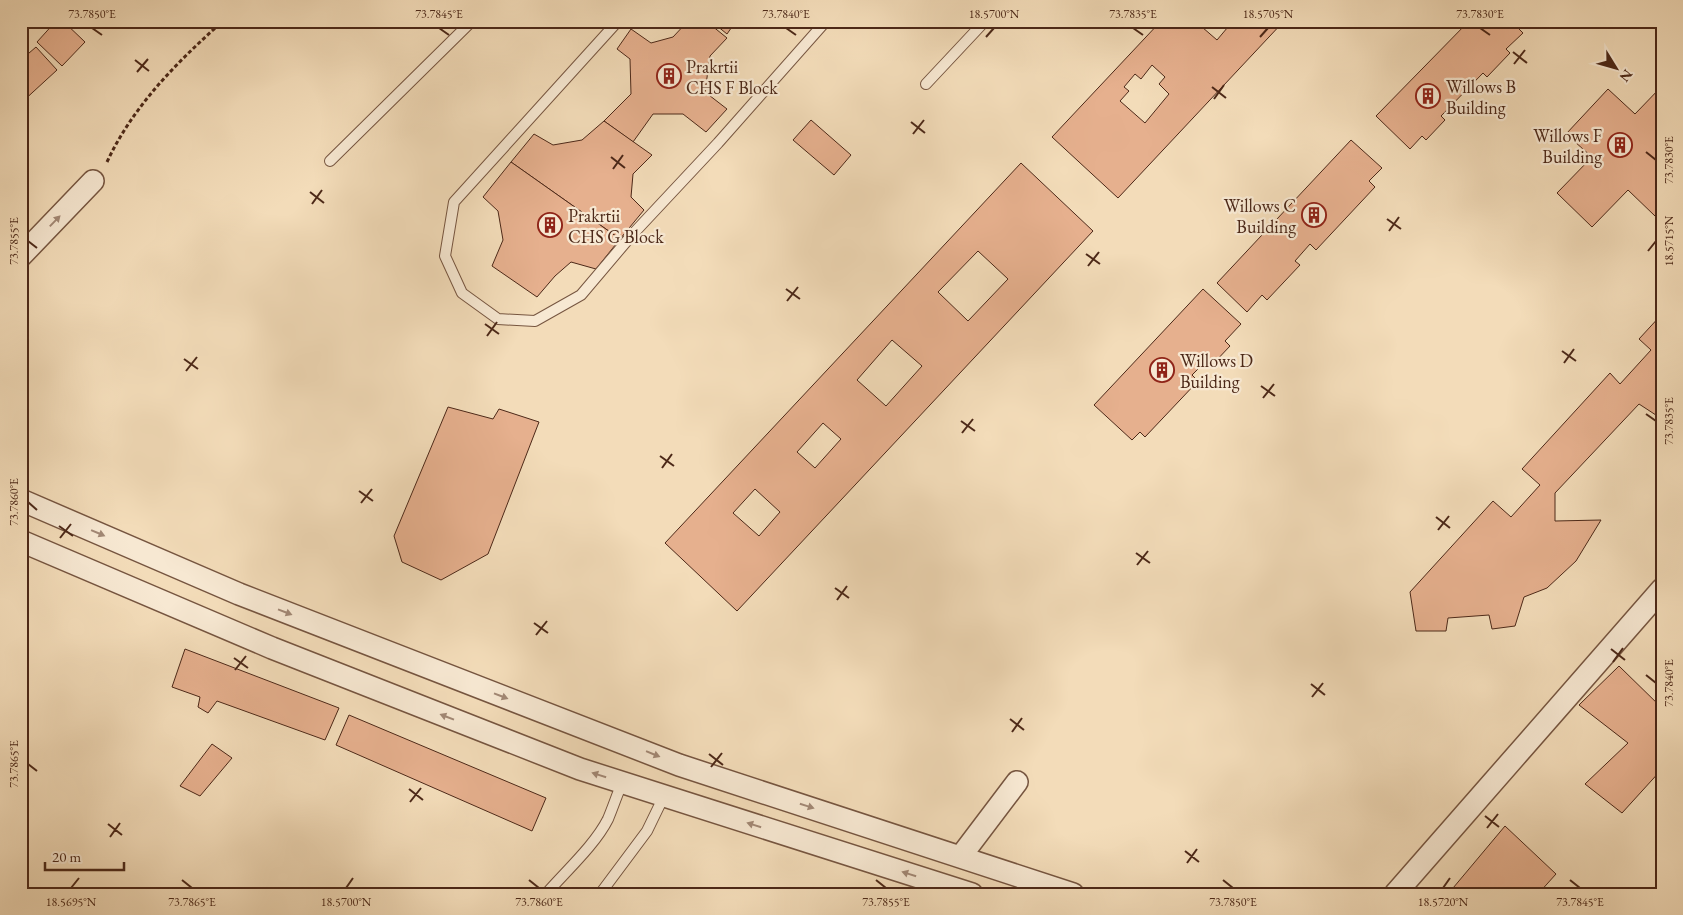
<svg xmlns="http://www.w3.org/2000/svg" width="1683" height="915" viewBox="0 0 1683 915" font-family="'EB Garamond',serif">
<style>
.building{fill:#e6b08e;stroke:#4c2818;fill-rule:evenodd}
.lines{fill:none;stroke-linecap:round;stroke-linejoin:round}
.service-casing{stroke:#765540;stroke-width:12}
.minor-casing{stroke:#765540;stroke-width:24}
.path{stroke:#4c2818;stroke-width:3;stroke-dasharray:4 2.5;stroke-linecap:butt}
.service{stroke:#f7e8d2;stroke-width:10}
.minor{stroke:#f7e8d2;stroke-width:21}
.oneway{fill:#a28875}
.ticks{fill:none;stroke:#4c2818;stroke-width:2}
.labels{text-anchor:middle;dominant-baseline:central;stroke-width:4.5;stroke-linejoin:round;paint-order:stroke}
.poi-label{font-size:18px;fill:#4c2818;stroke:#f7e8d2;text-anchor:start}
.neatline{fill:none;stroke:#4c2818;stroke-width:2}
.ticks-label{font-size:12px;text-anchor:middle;fill:#4c2818}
</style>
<rect width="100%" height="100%" fill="#f3dcb9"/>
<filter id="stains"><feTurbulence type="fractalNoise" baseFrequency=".004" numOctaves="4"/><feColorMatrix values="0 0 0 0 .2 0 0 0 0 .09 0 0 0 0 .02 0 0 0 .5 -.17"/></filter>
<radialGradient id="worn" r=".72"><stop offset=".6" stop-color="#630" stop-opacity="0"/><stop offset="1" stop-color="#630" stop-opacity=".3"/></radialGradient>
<g class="building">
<polygon points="56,21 63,21 85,42 62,66 37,42"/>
<polygon points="688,21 706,21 727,38 710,56 705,92 727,109 706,132 683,114 653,114 633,142 604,121 631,94 630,59 617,49 631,29 651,43 673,37"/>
<polygon points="711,21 736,21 727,34"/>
<path d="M1161 21H1195L1217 40 1233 21H1284L1118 198 1052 137ZM1152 65 1165 77 1159 84 1169 94 1145 123 1120 101 1129 91 1124 87 1135 74 1141 79Z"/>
<polygon points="1469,21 1511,21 1523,33 1506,49 1510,53 1487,77 1483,73 1441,116 1445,120 1426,140 1422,136 1410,149 1376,116"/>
<polygon points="36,47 57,70 21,103 21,60"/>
<polygon points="1662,86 1662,208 1655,216 1628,190 1592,227 1557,193 1592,157 1566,134 1608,89 1635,114"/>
<polygon points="811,120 851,155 834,175 793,140"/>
<polygon points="604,121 652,155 633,174 631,197 644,210 620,239 511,162 534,134 553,145 582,140"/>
<polygon points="1351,140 1382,168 1369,181 1375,187 1316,250 1310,244 1295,261 1300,265 1267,300 1262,295 1247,312 1217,283"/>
<polygon points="511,162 620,239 596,269 571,262 555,276 537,297 492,266 503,240 498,211 483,197"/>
<path d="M1021 163 1093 231 737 611 665 543ZM978 251 1008 279 968 321 938 292ZM892 340 922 366 886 406 857 380ZM823 423 841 439 815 468 797 452ZM755 489 780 512 759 536 733 513Z"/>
<polygon points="1203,289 1241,324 1225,341 1230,346 1213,364 1208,359 1192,375 1198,381 1145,437 1140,432 1132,440 1094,405"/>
<polygon points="1662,314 1662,419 1639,404 1555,493 1555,521 1601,520 1576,561 1547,588 1524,597 1515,626 1492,629 1489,615 1448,618 1446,631 1416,631 1410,592 1493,501 1511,517 1540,485 1522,469 1610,373 1620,384 1651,350 1639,339"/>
<polygon points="448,407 493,419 499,409 539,422 488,554 441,580 402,562 394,536"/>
<polygon points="185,649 339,708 325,740 217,701 208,713 198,707 200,697 172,687"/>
<polygon points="1619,666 1662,708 1662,769 1622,813 1585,784 1628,743 1579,705"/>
<polygon points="349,715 546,798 532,831 336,745"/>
<polygon points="212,744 232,758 200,796 180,786"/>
<polygon points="1505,826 1556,874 1538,894 1448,894"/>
</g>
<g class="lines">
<defs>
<g id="service">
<polyline points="618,21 454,202 445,256 462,293 498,319 535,321 581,295 631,236 718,143 826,21"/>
<polyline points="926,84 985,21"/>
<polyline points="330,161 472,21"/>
<path d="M546 894C565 872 595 845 608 819 613 807 617 795 622 783"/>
<polyline points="600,894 647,831 664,796"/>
</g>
<g id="minor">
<polyline points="21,256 93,181"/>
<polyline points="21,500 239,594 679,765 1073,894"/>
<polyline points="21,541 272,648 580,769 972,894"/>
<polyline points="961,856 1017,782"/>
<polyline points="1395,894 1662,589"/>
</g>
</defs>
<use href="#service" class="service-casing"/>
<use href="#minor" class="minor-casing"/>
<path class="path" d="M107 162C133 106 177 62 223 21"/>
<use href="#service" class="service"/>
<use href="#minor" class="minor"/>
</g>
<defs><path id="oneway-solid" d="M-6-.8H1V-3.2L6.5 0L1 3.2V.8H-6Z" transform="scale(1.25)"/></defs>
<g class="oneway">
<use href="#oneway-solid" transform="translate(55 221) rotate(-46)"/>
<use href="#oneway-solid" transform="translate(98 533) rotate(23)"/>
<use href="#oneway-solid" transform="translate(285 612) rotate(21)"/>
<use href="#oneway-solid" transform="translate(501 696) rotate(21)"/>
<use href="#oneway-solid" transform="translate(447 717) rotate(-159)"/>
<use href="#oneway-solid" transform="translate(653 754) rotate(22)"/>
<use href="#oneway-solid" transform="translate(599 775) rotate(-162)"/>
<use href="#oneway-solid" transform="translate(807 806) rotate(18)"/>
<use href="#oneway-solid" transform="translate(754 825) rotate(-162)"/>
<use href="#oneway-solid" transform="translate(909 874) rotate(-162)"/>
</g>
<path class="ticks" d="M92 28 102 35M439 28 449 35M786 28 796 35M1133 28 1143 35M1480 28 1490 35M986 37 994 28M1260 37 1268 28M1513 52 1527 63M135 60 149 71M1514 64 1525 50M137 72 148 59M1212 87 1226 98M1214 99 1224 85M911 122 925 133M913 134 924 120M1646 152 1656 160M611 157 625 168M613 169 623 155M310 192 324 203M312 204 322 190M1387 219 1401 229M1389 231 1399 217M28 241 37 248M1648 251 1656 241M1086 254 1100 264M1088 266 1099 252M786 289 800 299M787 301 798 287M485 324 499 334M487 336 497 322M1562 351 1576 361M184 359 198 369M1564 363 1574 349M186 371 197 357M1261 386 1275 396M1263 398 1274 384M1646 414 1656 421M961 421 975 431M962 433 973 419M660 456 674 466M662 468 672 454M359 491 373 501M28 502 37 510M361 503 372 489M1436 517 1450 528M59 526 73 536M1438 530 1449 516M60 538 71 524M1136 553 1150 563M1137 565 1148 551M835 588 849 598M837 600 847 586M534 623 548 633M536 635 547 621M1611 649 1625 660M234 658 248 668M1613 662 1623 648M235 670 246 656M1646 675 1656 683M1311 684 1325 695M1312 697 1323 683M1010 719 1024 730M1012 732 1022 718M709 754 723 765M28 764 37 771M711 767 722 753M409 789 423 800M410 802 421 788M1485 816 1499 827M108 824 122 835M1487 828 1498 814M110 837 120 823M1185 851 1199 862M1187 863 1197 849M182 880 192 888M529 880 539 888M876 880 886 888M1223 880 1233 888M1570 880 1580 888M71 888 79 878M346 888 353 878M1443 888 1450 878"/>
<defs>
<symbol id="building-ring" viewBox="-11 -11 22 22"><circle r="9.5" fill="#f7e8d2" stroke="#8f2418" stroke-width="1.5"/><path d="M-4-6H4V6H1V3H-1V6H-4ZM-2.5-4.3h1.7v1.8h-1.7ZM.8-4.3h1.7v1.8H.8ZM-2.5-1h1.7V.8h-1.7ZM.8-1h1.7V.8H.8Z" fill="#8f2418"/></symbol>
</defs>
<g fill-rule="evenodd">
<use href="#building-ring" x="655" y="62" width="28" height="28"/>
<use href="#building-ring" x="1414" y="82" width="28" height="28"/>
<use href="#building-ring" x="1606" y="131" width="28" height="28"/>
<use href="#building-ring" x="1300" y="201" width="28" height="28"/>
<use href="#building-ring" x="536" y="211" width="28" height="28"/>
<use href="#building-ring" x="1148" y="356" width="28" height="28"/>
</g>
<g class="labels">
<g class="poi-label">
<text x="686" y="66">Prakrtii<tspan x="686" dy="21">CHS F Block</tspan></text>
<text x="1446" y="86">Willows B<tspan x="1446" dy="21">Building</tspan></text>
<text x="1602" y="135" text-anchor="end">Willows F<tspan x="1602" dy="21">Building</tspan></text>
<text x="1296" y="205" text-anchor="end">Willows C<tspan x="1296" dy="21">Building</tspan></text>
<text x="568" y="215">Prakrtii<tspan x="568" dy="21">CHS G Block</tspan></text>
<text x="1180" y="360">Willows D<tspan x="1180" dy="21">Building</tspan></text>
</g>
</g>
<rect width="1683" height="915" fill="none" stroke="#f3dcb9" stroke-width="55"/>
<g transform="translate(1616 68) rotate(127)" stroke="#f7e8d2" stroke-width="4" paint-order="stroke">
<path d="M0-4L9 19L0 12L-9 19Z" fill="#4c2818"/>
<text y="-8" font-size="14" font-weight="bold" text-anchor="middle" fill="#4c2818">N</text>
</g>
<path d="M45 862v8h79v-8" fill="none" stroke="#4c2818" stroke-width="2.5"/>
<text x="52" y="862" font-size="15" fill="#4c2818" stroke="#f7e8d2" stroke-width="4" paint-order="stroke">20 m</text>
<rect x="28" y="28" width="1628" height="860" class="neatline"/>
<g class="ticks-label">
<text x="92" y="18">73.7850°E</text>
<text x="439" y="18">73.7845°E</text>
<text x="786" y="18">73.7840°E</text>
<text x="994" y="18">18.5700°N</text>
<text x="1133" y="18">73.7835°E</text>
<text x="1268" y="18">18.5705°N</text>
<text x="1480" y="18">73.7830°E</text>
<text transform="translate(1669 160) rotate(-90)" y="4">73.7830°E</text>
<text transform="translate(14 241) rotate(-90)" y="4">73.7855°E</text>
<text transform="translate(1669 241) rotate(-90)" y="4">18.5715°N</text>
<text transform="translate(1669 421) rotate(-90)" y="4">73.7835°E</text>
<text transform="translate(14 502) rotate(-90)" y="4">73.7860°E</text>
<text transform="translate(1669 683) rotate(-90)" y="4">73.7840°E</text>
<text transform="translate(14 764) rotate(-90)" y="4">73.7865°E</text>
<text x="71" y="906">18.5695°N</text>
<text x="192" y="906">73.7865°E</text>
<text x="346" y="906">18.5700°N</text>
<text x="539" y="906">73.7860°E</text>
<text x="886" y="906">73.7855°E</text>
<text x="1233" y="906">73.7850°E</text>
<text x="1443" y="906">18.5720°N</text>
<text x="1580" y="906">73.7845°E</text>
</g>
<rect width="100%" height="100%" filter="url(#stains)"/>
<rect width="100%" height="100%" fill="url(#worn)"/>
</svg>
